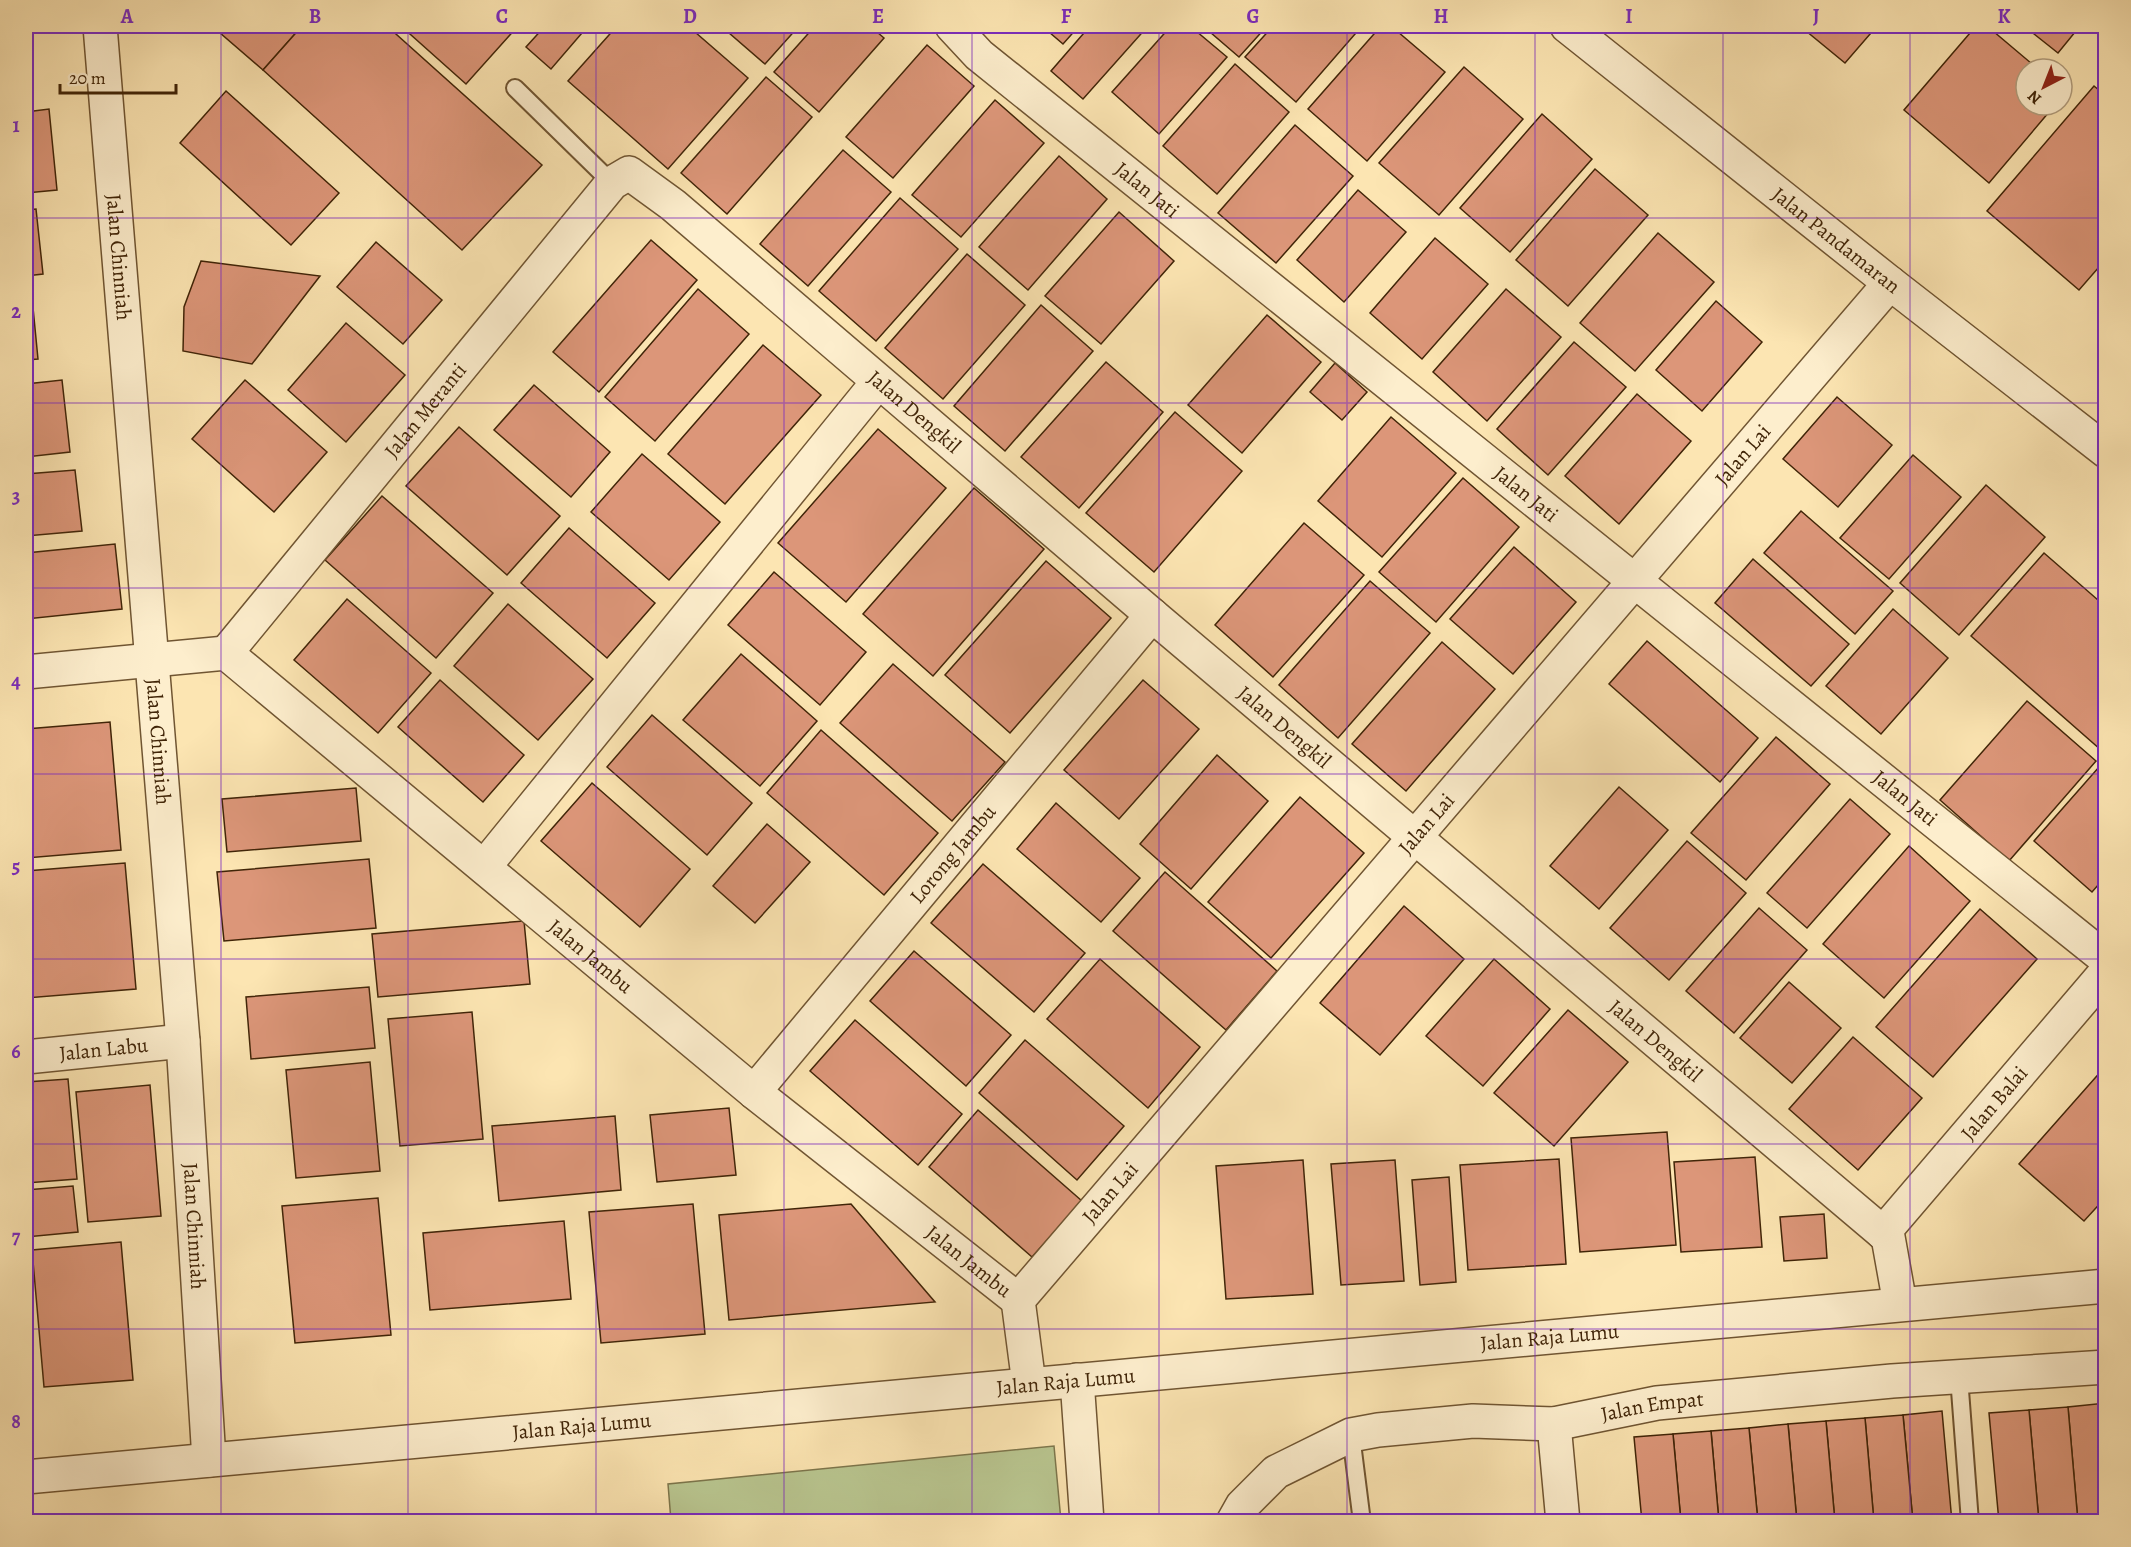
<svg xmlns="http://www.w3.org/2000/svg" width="2131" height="1547" viewBox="0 0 2131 1547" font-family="Alegreya,serif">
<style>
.green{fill:#b9c690;stroke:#7d764c;stroke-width:1.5}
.building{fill:#dc9679;stroke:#412508;stroke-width:1.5}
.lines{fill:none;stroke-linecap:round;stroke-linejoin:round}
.service-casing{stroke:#705532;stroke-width:20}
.minor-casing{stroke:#705532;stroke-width:36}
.tertiary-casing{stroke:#705532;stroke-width:36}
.service{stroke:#fdeecd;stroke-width:16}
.minor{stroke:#fdeecd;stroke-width:33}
.tertiary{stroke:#fdeecd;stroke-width:33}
.grid{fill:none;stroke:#7b2cbf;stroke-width:1.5;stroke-opacity:0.55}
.labels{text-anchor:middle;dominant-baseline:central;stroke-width:5;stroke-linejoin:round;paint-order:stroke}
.street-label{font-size:21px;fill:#412508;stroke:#fdeecd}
.neatline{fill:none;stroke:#7b2cbf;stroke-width:2}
.grid-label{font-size:20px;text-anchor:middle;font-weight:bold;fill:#7b2cbf}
</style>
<rect width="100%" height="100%" fill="#fce5b2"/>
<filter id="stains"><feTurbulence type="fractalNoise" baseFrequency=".00333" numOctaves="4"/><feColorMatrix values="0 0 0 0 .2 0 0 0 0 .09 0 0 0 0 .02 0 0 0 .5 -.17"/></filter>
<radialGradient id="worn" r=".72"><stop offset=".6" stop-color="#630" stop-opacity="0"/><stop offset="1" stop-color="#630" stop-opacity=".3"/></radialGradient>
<polygon class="green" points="1054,1446 1061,1521 671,1521 668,1484"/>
<g class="building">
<polygon points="212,26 302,26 263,70"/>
<polygon points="302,26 387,26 542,165 462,250 263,70"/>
<polygon points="401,26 518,26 466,84"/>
<polygon points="545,26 588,26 551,69 526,47"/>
<polygon points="617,26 688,26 748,78 668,169 568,81"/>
<polygon points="721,26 799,26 765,64"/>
<polygon points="815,26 870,26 884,38 819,112 774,72"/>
<polygon points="1042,26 1079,26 1063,44"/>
<polygon points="1090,26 1148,26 1083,99 1051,71"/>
<polygon points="1171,26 1190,26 1227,57 1159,134 1112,92"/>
<polygon points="1203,26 1267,26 1239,57"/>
<polygon points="1273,26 1362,26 1296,102 1245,57"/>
<polygon points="1381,26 1391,26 1445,72 1367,161 1308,109"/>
<polygon points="1800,26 1877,26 1845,63"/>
<polygon points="1976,26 1987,26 2038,69 2026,69 2026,105 2055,105 1989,183 1904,110"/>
<polygon points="2024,26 2080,26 2058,53"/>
<polygon points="927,45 974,86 893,178 846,137"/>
<polygon points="1235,64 1289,112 1217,194 1163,146"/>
<polygon points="1464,67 1523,119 1439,215 1379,163"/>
<polygon points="766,77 812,117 727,214 681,173"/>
<polygon points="2094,86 2106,96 2106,259 2079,290 1987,211"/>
<polygon points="226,91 339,193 291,245 180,143"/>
<polygon points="995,100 1044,143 961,237 912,195"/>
<polygon points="49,109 57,190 26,193 26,112"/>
<polygon points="1542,114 1592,159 1510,252 1460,208"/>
<polygon points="1295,125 1353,176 1276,263 1218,213"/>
<polygon points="843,150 891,192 808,286 760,244"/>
<polygon points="1059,156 1107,199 1028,290 979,247"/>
<polygon points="1595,169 1648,215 1568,306 1516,260"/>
<polygon points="1358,190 1406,232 1344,302 1297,260"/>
<polygon points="900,198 958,249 876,341 819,291"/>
<polygon points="36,209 43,274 26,276 26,210"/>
<polygon points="1119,212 1174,261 1101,344 1045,296"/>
<polygon points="1658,233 1714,282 1635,371 1580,323"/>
<polygon points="1435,238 1488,284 1422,359 1370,313"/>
<polygon points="651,240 697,280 599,392 553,352"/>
<polygon points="376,242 442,300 403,344 337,287"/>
<polygon points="967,254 1025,305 943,399 885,348"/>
<polygon points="201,261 320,276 252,364 183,351 184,307"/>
<polygon points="26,287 31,287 38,359 26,360"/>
<polygon points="698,289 749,334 655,441 605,397"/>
<polygon points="1506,289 1561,337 1487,421 1433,372"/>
<polygon points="1716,301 1762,342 1702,411 1656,370"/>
<polygon points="1041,305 1093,351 1005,451 954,406"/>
<polygon points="1267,315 1321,362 1242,453 1188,405"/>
<polygon points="346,323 405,375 346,442 288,390"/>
<polygon points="1574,342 1626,387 1548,475 1497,429"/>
<polygon points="763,345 821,395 725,504 668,454"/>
<polygon points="1106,362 1163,412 1079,508 1021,457"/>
<polygon points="1335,363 1367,392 1342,420 1310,392"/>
<polygon points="62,380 70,452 26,457 26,384"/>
<polygon points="245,380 327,452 274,512 192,439"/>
<polygon points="534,385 610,452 571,497 494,430"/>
<polygon points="1637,394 1691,441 1619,524 1565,476"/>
<polygon points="1837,397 1892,445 1838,507 1783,459"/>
<polygon points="1175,412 1242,471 1154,572 1086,513"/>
<polygon points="1391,417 1456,473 1382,557 1318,501"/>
<polygon points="459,427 560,516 507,575 406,486"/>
<polygon points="878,429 946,488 846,602 778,543"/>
<polygon points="642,454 720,522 669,580 591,512"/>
<polygon points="1913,455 1961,497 1889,579 1840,538"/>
<polygon points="75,470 82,531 26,536 26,474"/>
<polygon points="1463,478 1519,527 1436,622 1379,572"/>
<polygon points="1986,485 2045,537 1959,635 1900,583"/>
<polygon points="974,488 1044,549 933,676 863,614"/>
<polygon points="382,496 493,593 436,658 325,560"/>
<polygon points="1801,511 1893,591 1855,634 1764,553"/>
<polygon points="1304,523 1364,575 1273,677 1215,625"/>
<polygon points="569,528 655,603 607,658 521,583"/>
<polygon points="115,544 122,609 26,619 26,553"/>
<polygon points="1514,547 1576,602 1513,674 1450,619"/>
<polygon points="2044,553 2106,607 2106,745 2101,750 1971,636"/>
<polygon points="1753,559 1849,644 1811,686 1715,603"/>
<polygon points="1046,561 1111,618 1010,733 945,675"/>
<polygon points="774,572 866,652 820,705 728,625"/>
<polygon points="1370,581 1430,633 1338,738 1279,685"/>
<polygon points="347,599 431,673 378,733 294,660"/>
<polygon points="508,604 593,679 538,740 454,666"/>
<polygon points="1893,609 1948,658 1881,734 1826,686"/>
<polygon points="1647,641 1758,738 1720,782 1609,684"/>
<polygon points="1442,642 1495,689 1406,791 1352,744"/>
<polygon points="741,654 817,721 760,786 683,720"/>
<polygon points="893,664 1005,762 952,821 840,723"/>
<polygon points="440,680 524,755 483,802 398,727"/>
<polygon points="1143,680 1199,729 1119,819 1064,770"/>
<polygon points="2027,701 2096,761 2009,861 1940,800"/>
<polygon points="652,715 752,803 707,855 607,767"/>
<polygon points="110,722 121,850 26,858 26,729"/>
<polygon points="821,730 938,833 884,895 767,793"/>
<polygon points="1776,737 1830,784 1746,880 1691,833"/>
<polygon points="1217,755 1268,801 1191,889 1140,844"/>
<polygon points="2099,767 2106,773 2106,876 2092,892 2034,841"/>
<polygon points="592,783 690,869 640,927 541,841"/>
<polygon points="1619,787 1668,830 1599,909 1550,866"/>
<polygon points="356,788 361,841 227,852 222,799"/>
<polygon points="1300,797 1364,853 1271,958 1208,902"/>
<polygon points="1850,799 1890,834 1807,928 1767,893"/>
<polygon points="1056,803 1140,878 1101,922 1017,849"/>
<polygon points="767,824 810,862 755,923 713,886"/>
<polygon points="1687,841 1746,893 1669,980 1610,928"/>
<polygon points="1909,846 1970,901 1884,998 1823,944"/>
<polygon points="369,859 376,928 224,941 217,872"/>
<polygon points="125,863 136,989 26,998 26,871"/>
<polygon points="983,864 1085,953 1034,1012 931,923"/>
<polygon points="1165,872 1277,971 1226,1030 1113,931"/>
<polygon points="1404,906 1464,959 1380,1055 1320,1003"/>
<polygon points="1759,908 1807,950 1734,1033 1686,991"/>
<polygon points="1980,909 2037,959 1933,1077 1876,1027"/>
<polygon points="524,921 530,984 378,997 372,934"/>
<polygon points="914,951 1011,1035 966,1086 870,1001"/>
<polygon points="1100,959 1200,1047 1148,1108 1047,1019"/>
<polygon points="1494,959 1550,1009 1483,1086 1426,1036"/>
<polygon points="1789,982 1841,1028 1792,1083 1740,1038"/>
<polygon points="369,987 375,1048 251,1059 246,997"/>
<polygon points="1568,1010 1628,1062 1554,1146 1494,1093"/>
<polygon points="472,1012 483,1139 400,1146 388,1019"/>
<polygon points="855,1020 962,1114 918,1165 810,1071"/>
<polygon points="1853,1037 1922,1098 1858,1170 1789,1109"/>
<polygon points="1025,1040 1124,1126 1077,1180 979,1093"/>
<polygon points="370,1062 380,1171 296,1178 286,1070"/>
<polygon points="2103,1069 2106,1071 2106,1197 2084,1221 2019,1164"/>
<polygon points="68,1079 77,1179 26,1183 26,1082"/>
<polygon points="150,1085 161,1216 88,1222 76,1092"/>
<polygon points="729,1108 736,1175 657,1182 650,1115"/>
<polygon points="978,1110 1082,1201 1032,1257 929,1167"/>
<polygon points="615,1116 621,1190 499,1201 492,1126"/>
<polygon points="1667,1132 1676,1245 1580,1252 1571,1138"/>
<polygon points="1755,1157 1762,1247 1681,1252 1674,1162"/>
<polygon points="1559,1159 1566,1264 1468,1270 1460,1165"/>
<polygon points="1303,1160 1313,1294 1226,1299 1216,1166"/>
<polygon points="1395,1160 1404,1281 1341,1285 1331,1164"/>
<polygon points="1449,1177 1456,1282 1420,1285 1412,1180"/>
<polygon points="73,1186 78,1232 26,1237 26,1190"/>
<polygon points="378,1198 391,1335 295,1343 282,1206"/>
<polygon points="693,1204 705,1334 601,1343 589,1212"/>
<polygon points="851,1204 935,1302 729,1320 719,1215"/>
<polygon points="1824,1214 1827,1258 1784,1261 1780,1217"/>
<polygon points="564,1221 571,1299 430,1310 423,1233"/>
<polygon points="121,1242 133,1380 44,1387 32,1250"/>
<polygon points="26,1318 33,1397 26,1397"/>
<polygon points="2106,1403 2106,1522 2078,1522 2068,1407"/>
<polygon points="2068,1407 2078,1522 2039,1522 2029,1410"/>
<polygon points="2029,1410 2039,1522 1999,1522 1989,1413"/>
<polygon points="1942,1411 1952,1522 1913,1522 1903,1415"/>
<polygon points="1903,1415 1913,1522 1874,1522 1865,1418"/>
<polygon points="1865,1418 1874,1522 1835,1522 1826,1421"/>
<polygon points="1826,1421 1835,1522 1797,1522 1788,1424"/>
<polygon points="1788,1424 1797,1522 1758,1522 1749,1428"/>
<polygon points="1749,1428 1758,1522 1719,1522 1711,1431"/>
<polygon points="1711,1431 1719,1522 1681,1522 1673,1434"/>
<polygon points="1673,1434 1681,1522 1642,1522 1634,1437"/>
</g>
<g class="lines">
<defs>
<g id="service">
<polyline points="515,88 612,183"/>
<polyline points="1959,1377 1970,1522"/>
<polyline points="1351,1435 1362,1522"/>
</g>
<g id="minor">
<path id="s1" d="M100 26 183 1041 209 1460"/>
<path id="s2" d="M952 26 979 55 2106 959"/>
<path id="s3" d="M1567 26 1890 283 2106 451"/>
<path id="s4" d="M226 653 612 183 629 173 673 205 1152 615 1883 1233 1888 1237 1900 1304"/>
<path id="s5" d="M26 672 226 653 754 1092 1018 1300"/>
<polyline points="484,867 878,382"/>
<path id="s6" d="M26 1057 183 1041"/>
<path id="s7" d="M754 1092 1152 615"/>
<path id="s8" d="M1883 1233 2106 972"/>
<polyline points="1077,1380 1087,1522"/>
<path id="s9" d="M1029 1384 1018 1300 1890 283"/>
<polyline points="1554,1424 1563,1522"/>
<path id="s10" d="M1233 1522 1242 1506 1276 1472 1351 1435 1378 1430 1473 1421 1554 1424 1657 1403 1892 1381 2106 1367"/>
</g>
<g id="tertiary">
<path id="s11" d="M26 1477 2106 1286"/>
</g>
</defs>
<use href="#service" class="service-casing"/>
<use href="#minor" class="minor-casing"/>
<use href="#tertiary" class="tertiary-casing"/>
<use href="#service" class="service"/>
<use href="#minor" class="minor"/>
<use href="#tertiary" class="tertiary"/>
</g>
<path class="grid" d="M221 26V1522M408 26V1522M596 26V1522M784 26V1522M972 26V1522M1159 26V1522M1347 26V1522M1535 26V1522M1723 26V1522M1910 26V1522M26 218H2106M26 403H2106M26 588H2106M26 774H2106M26 959H2106M26 1144H2106M26 1329H2106"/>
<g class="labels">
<g class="street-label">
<text stroke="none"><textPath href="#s2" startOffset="255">Jalan Jati</textPath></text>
<text stroke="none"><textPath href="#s3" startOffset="344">Jalan Pandamaran</textPath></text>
<text stroke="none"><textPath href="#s1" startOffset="232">Jalan Chinniah</textPath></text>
<text stroke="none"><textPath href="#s4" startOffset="314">Jalan Meranti</textPath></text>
<text stroke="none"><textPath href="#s4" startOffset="1000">Jalan Dengkil</textPath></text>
<text stroke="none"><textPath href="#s9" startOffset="1198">Jalan Lai</textPath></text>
<text stroke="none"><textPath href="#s2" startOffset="741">Jalan Jati</textPath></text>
<text stroke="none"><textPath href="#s4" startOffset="1486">Jalan Dengkil</textPath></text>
<text stroke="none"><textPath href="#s1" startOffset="718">Jalan Chinniah</textPath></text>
<text stroke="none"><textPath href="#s2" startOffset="1227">Jalan Jati</textPath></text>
<text stroke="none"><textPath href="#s9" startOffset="712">Jalan Lai</textPath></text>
<text stroke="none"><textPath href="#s7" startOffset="310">Lorong Jambu</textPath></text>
<text stroke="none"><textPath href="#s5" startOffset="675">Jalan Jambu</textPath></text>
<text stroke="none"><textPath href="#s4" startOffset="1972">Jalan Dengkil</textPath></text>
<text stroke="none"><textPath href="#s6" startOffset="78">Jalan Labu</textPath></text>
<text stroke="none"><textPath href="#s8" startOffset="171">Jalan Balai</textPath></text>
<text stroke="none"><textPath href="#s9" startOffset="226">Jalan Lai</textPath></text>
<text stroke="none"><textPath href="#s1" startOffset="1204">Jalan Chinniah</textPath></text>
<text stroke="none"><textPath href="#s5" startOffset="1161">Jalan Jambu</textPath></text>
<text stroke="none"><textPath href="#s11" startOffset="1530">Jalan Raja Lumu</textPath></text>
<text stroke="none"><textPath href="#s11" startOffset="1044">Jalan Raja Lumu</textPath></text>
<text stroke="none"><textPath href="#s10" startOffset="454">Jalan Empat</textPath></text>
<text stroke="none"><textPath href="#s11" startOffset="558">Jalan Raja Lumu</textPath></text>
</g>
</g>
<rect width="2131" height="1547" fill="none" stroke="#fce5b2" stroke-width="66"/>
<g transform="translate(2044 87) rotate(222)"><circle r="28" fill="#fdeecd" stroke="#b29e7e" stroke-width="1.5"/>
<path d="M0-4.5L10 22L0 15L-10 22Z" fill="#8f2418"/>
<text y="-9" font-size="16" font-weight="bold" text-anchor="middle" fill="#412508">N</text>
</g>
<path d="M60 84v9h116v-9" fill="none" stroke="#412508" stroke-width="3"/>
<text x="69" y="84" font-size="18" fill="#412508" stroke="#fdeecd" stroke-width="4.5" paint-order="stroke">20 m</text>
<rect x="33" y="33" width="2065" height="1481" class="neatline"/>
<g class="grid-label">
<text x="127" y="23">A</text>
<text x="315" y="23">B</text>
<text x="502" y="23">C</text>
<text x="690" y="23">D</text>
<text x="878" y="23">E</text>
<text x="1066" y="23">F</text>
<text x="1253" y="23">G</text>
<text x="1441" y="23">H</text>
<text x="1629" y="23">I</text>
<text x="1816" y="23">J</text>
<text x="2004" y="23">K</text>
<text x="16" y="132">1</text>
<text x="16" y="318">2</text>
<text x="16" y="503">3</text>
<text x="16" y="688">4</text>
<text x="16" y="873">5</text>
<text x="16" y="1058">6</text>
<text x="16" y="1243">7</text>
<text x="16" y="1428">8</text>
</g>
<rect width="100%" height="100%" filter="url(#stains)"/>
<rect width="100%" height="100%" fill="url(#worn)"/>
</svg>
